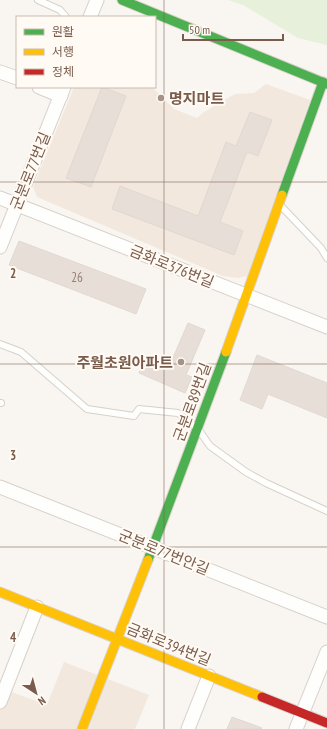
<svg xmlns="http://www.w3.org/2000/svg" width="327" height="729" viewBox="0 0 327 729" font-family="'PT Sans Narrow','Noto Sans KR',sans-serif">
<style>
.residential{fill:#f2e8de}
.green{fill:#e7f0db}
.building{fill:#e6ded7;stroke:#e2d8d2}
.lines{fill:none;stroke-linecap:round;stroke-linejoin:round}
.lane-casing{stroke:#d7d1cb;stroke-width:8}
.street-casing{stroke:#d7d1cb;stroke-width:15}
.fast-casing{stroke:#d9d2cb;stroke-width:11}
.slow-casing{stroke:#d9d2cb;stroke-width:11}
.jam-casing{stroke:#d9d2cb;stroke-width:11}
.lane{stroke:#fefefd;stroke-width:6}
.street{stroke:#fefefd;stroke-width:13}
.fast{stroke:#4caf50;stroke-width:9}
.slow{stroke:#ffc107;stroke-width:9}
.jam{stroke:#c62828;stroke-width:9}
.grid{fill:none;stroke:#7a5c4d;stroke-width:1;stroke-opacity:0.55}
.poi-dot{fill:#a69286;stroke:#fffaf3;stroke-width:1.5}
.labels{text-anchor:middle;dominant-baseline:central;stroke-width:4;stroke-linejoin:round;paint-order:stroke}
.number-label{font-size:13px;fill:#977e72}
.poi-label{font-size:15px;font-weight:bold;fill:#7a5c4d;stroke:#fffaf3;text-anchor:start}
.street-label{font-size:15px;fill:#7a5c4d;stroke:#fffaf3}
.grid-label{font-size:13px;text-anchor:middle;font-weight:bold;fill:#7a5c4d;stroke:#fffaf3;stroke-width:4;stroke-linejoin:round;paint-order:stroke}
</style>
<rect width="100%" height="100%" fill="#f9f5f0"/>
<g class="residential">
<polygon points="266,84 310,100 247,276 238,278 223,276 37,197 33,187 74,87 152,87 174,109 197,118 204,112 235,94 254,93"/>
<polygon points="64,662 149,695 135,729 0,729 0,697 3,689 47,705"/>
</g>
<polygon class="green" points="228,0 327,0 327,45 298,38 243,5"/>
<g class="building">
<polygon points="102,87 126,96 91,187 66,178"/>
<polygon points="250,112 272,120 258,156 247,152 220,222 243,231 234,255 112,209 120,186 198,216 226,142 236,146"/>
<polygon points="19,241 146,289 136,314 9,265"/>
<polygon points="188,323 205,330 186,375 192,377 185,393 139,373 146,357 169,367"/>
<polygon points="257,355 327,383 327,418 268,394 262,409 240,400"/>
<polygon points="232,717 262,728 261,729 227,729"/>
</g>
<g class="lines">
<defs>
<g id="lane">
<polyline points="38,0 60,10 66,17"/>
<polyline points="281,206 321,248 327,258"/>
<polyline points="0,344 21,352 87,409 134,416 139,409 178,413 198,429 210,446 246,472 266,483 327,511"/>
<polyline points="0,403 1,403"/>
</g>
<g id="street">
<polyline points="90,17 97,0"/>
<polyline points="0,72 17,78"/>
<polyline points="39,87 61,96"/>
<polyline points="0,198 327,327"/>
<polyline points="0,247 64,87"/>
<polyline points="0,487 327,617"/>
<polyline points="0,702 37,607"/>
<polyline points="188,729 209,676"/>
<polyline points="296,729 327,652"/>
</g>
<g id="fast">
<polyline points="122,0 327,84"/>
<polyline points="282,195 323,82"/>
<polyline points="148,560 226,352"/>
</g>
<g id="slow">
<polyline points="226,352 282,195"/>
<polyline points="0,592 262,697"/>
<polyline points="82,729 148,560"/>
</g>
<polyline id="jam" points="262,697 327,723"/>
</defs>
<use href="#lane" class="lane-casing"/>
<use href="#street" class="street-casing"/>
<use href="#fast" class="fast-casing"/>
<use href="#slow" class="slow-casing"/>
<use href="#jam" class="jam-casing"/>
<use href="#lane" class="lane"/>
<use href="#street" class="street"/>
<use href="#fast" class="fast"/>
<use href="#slow" class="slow"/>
<use href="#jam" class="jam"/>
</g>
<path class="grid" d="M164 0V729M0 182H327M0 364H327M0 547H327"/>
<g class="poi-dot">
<circle cx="161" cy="98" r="4"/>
<circle cx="181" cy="362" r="4"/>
</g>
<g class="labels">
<g class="number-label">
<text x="77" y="277">26</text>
</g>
<g class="poi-label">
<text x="169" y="98">명지마트</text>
<text x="173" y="362" text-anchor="end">주월초원아파트</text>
</g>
<g class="street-label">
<text transform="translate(30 171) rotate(-68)">군분로77번길</text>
<text transform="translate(172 266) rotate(22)">금화로376번길</text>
<text transform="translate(192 402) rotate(-70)">군분로89번길</text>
<text transform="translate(164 552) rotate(22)">군분로77번안길</text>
<text transform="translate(169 644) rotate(22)">금화로394번길</text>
</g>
</g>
<g class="grid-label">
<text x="13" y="278">2</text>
<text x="13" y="460">3</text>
<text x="13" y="642">4</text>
</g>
<rect x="16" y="16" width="140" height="72" fill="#fffaf3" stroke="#cabbb1"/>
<rect x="24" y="29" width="20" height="6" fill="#4caf50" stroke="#cabbb1"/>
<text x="52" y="36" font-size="12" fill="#7a5c4d">원활</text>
<rect x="24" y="49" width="20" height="6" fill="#ffc107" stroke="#cabbb1"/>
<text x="52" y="56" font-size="12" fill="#7a5c4d">서행</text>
<rect x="24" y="69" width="20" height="6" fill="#c62828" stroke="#cabbb1"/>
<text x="52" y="76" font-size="12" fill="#7a5c4d">정체</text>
<g transform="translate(36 693) rotate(144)" stroke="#fffaf3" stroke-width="3" paint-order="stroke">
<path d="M0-3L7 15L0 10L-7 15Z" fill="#7a5c4d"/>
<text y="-6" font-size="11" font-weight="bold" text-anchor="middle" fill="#7a5c4d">N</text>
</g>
<path d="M183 34v6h100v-6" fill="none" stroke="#7a5c4d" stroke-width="2"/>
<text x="189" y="34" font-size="12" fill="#7a5c4d" stroke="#fffaf3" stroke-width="3" paint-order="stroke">50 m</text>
</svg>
